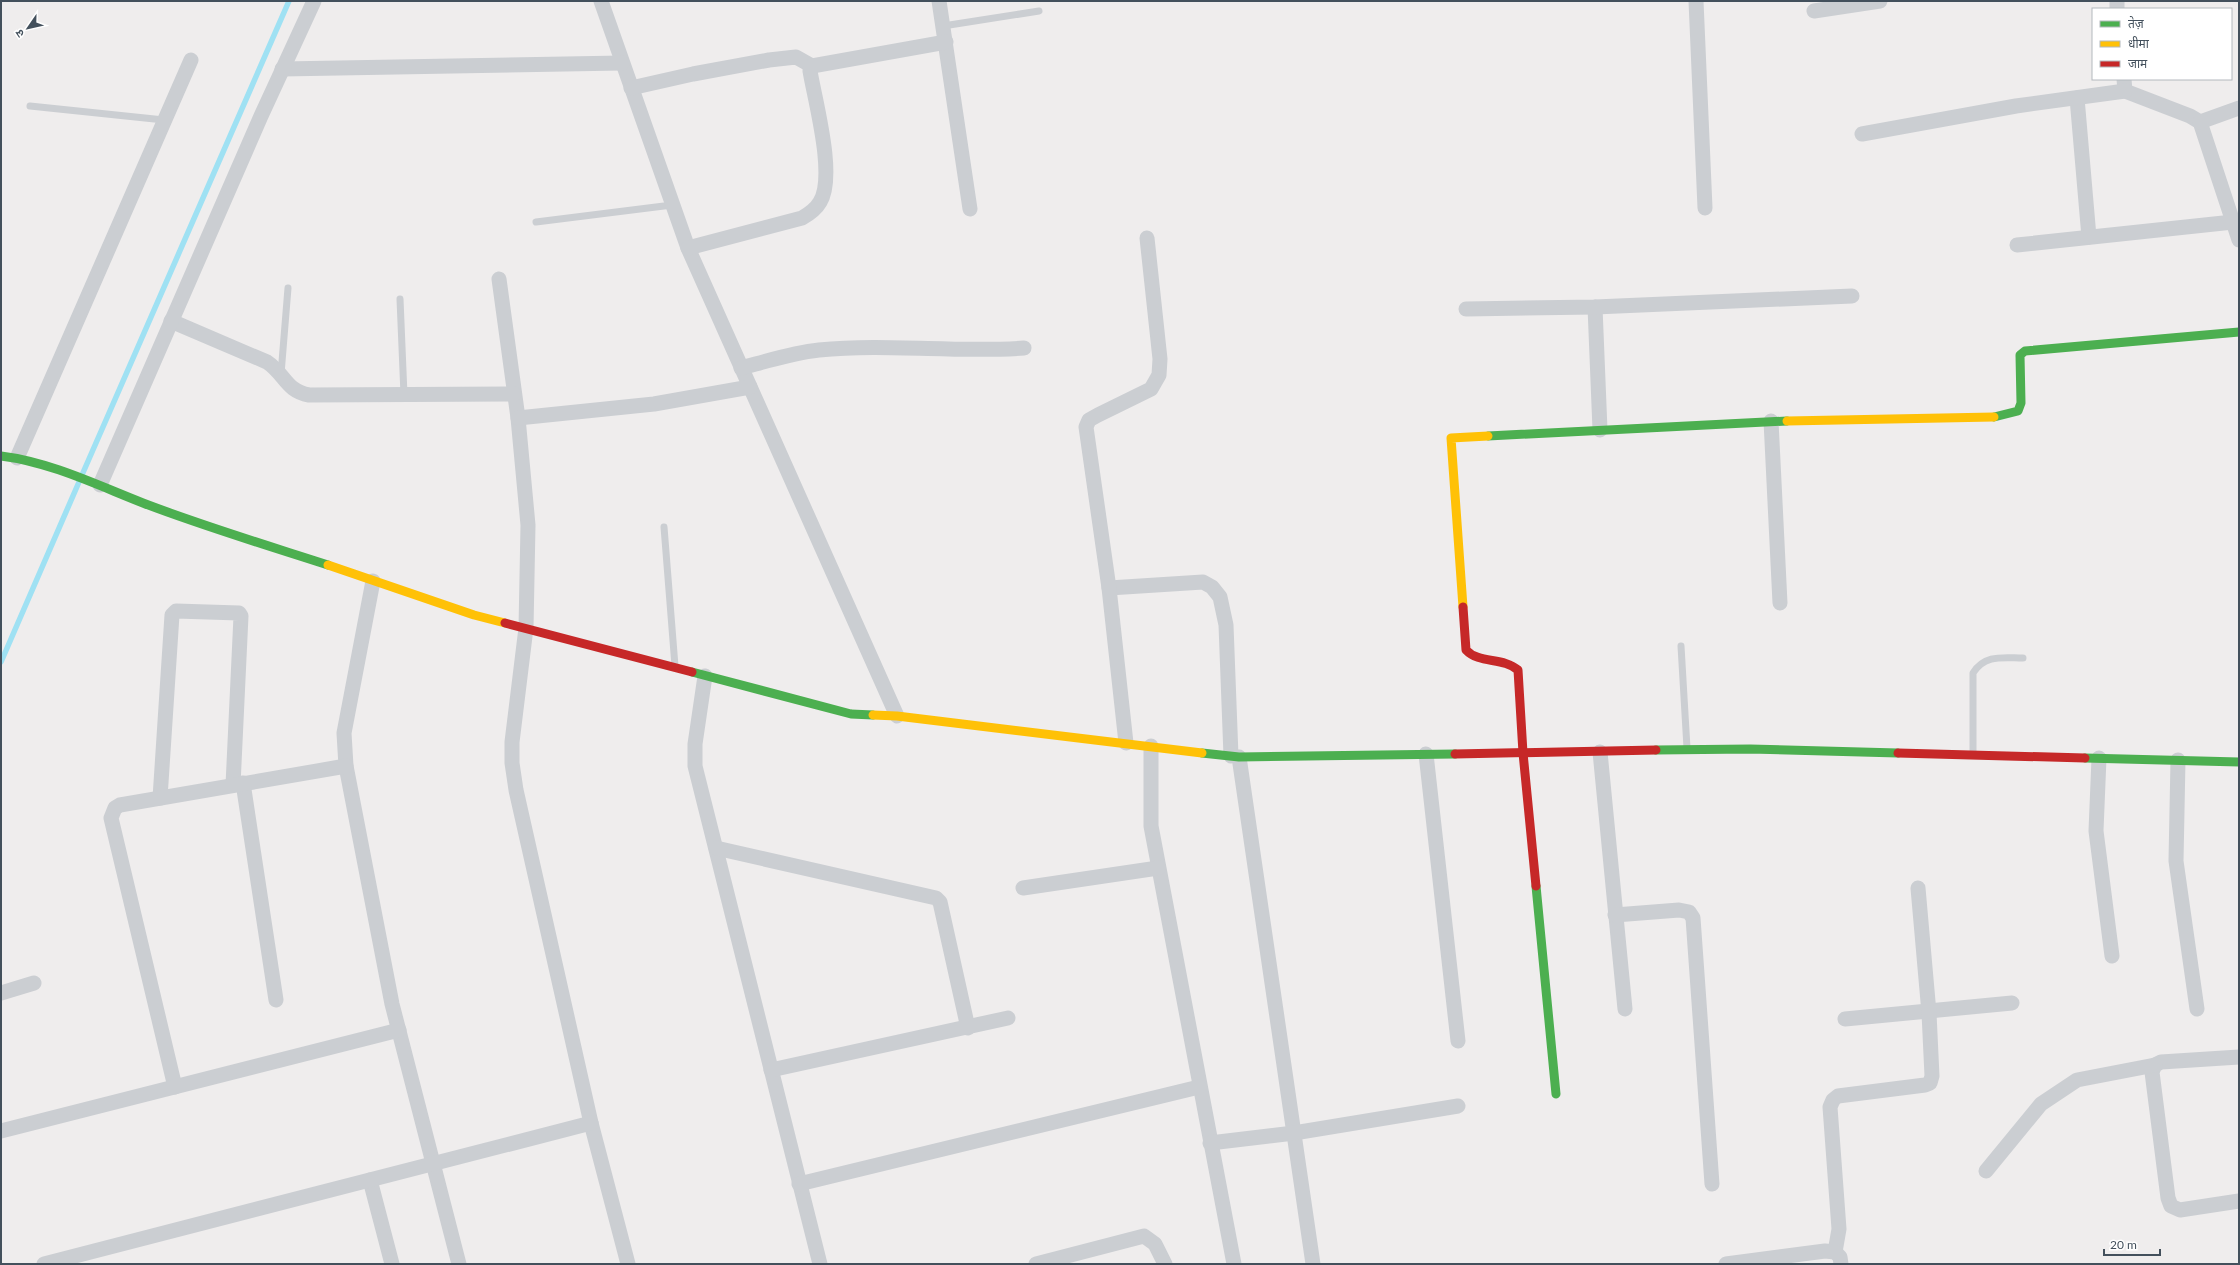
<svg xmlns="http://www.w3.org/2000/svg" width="2240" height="1265" viewBox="0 0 2240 1265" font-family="Lato,'Noto Sans Devanagari',sans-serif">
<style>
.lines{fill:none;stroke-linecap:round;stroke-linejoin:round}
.stream{stroke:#9fe1f3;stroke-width:5.5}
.lane{stroke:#cbced2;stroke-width:7}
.street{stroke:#cbced2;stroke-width:15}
.fast{stroke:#4caf50;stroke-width:9}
.slow{stroke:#ffc107;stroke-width:9}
.jam{stroke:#c62828;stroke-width:9}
</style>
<rect width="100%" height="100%" fill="#efeded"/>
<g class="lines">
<g class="stream">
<polyline points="82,475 289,1"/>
<polyline points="1,662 79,482"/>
</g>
<g class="lane">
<polyline points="943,26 1039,11"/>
<polyline points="30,106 164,120"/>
<polyline points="536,222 672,205"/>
<polyline points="400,299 404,395"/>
<polyline points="281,374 288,288"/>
<polyline points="664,527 675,666"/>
<polyline points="1681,646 1687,748"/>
<path d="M1973 753V673C1985 654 2003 658 2023 658"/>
</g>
<g class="street">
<polyline points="601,1 688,248 897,716"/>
<polyline points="939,1 970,209"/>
<polyline points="1696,1 1705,208"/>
<polyline points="2117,1 2117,9"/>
<polyline points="1814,11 1880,1"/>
<polyline points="282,69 622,63"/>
<polyline points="2124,79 2125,91 2190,116 2200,122 2239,240"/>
<polyline points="631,88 693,74 769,60 796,57 812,66"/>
<polyline points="2077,98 2089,237"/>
<polyline points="2200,122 2239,108"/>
<polyline points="1862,134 2016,106 2125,91"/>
<polyline points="2017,245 2233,222"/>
<path d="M688 248 802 218C809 214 816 209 820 202 836 176 815 101 810 71L812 66 946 42"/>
<polyline points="499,279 518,418 528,525 526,628 512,742 512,763 516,790 591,1123 628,1264"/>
<polyline points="1595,307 1600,430"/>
<polyline points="1466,309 1595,307 1852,296"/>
<path d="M171 321 267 362C285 374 286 391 309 395L514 394"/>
<path d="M741 368C767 361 792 353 819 350 887 343 956 353 1024 348"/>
<polyline points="518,418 654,404 750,387"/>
<polyline points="1771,421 1780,603"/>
<polyline points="17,458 191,60"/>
<polyline points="100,485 261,116 314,1"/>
<polyline points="373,581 344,733 346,766 392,1004 459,1264"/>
<polyline points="1109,588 1203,582 1212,587 1220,597 1226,625 1231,756"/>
<polyline points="705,676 695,744 695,766 820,1264"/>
<polyline points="1126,743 1109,588 1086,427 1089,420 1098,415 1151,389 1159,375 1160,359 1147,238"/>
<polyline points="1151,746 1151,826 1234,1264"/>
<polyline points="1600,752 1625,1009"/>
<polyline points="1426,754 1458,1041"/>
<polyline points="1239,757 1313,1264"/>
<polyline points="2099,758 2096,831 2112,956"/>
<polyline points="2178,760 2176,861 2197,1009"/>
<polyline points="243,783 276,1000"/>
<polyline points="160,798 172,615 176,611 239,613 241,616 233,785"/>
<polyline points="716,848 936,898 940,902 968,1028"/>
<polyline points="1023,888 1158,868"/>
<polyline points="1615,915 1679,910 1689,912 1693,918 1712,1184"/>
<polyline points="1,993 34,983"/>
<polyline points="1845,1019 2012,1003"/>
<polyline points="2239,1057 2161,1062 2155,1065 2152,1072 2168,1198 2171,1206 2180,1210 2239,1201"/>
<polyline points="771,1070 1008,1018"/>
<polyline points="175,1087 111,818 115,808 120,805 346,766"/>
<polyline points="1,1131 399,1030"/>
<polyline points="1210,1143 1294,1133 1458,1106"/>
<polyline points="1986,1171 2041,1104 2077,1080 2155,1065"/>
<polyline points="370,1180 392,1264"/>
<polyline points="799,1184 1199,1087"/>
<polyline points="1835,1252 1839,1229 1830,1107 1833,1100 1838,1096 1925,1085 1930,1083 1932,1076 1929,1013 1918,888"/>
<polyline points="44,1264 591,1123"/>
<polyline points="1036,1264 1144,1236 1155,1244 1165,1264"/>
<polyline points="1726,1264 1825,1251 1835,1252 1840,1257 1841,1264"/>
</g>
<g class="fast">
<polyline points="1994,417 2018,411 2021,403 2020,355 2025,351 2239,332"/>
<polyline points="1488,436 1787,421"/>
<path d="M1 456C50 462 97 485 143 503 203 526 266 545 328 565"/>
<polyline points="692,672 851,714 873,715"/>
<polyline points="1656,750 1750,749 1898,753"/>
<polyline points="1202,753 1239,757 1455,754"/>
<polyline points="2085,758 2239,762"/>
<polyline points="1536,886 1556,1094"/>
</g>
<g class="slow">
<polyline points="1787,421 1994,417"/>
<polyline points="328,565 474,615 505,623"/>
<polyline points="1463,607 1451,438 1488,436"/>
<polyline points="873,715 897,716 1202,753"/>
</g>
<g class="jam">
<path d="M1463 607 1466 650C1479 664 1503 657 1518 670L1523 753 1536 886"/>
<polyline points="505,623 692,672"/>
<polyline points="1898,753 2085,758"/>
<polyline points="1455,754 1656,750"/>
</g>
</g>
<rect width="2240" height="1265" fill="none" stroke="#43505c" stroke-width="4"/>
<rect x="2092" y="8" width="140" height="72" fill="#ffffff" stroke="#b4b9be"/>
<rect x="2100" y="21" width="20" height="6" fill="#4caf50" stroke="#b4b9be"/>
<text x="2128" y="28" font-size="12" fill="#43505c">तेज़</text>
<rect x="2100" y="41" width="20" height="6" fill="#ffc107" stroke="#b4b9be"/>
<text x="2128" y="48" font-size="12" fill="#43505c">धीमा</text>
<rect x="2100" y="61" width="20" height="6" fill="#c62828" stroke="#b4b9be"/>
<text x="2128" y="68" font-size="12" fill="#43505c">जाम</text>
<g transform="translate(28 28) rotate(236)" stroke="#ffffff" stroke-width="3" paint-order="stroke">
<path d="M0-3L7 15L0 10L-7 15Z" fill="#43505c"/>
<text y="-6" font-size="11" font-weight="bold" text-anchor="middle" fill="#43505c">उ</text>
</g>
<path d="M2104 1249v6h56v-6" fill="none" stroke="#43505c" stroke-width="2"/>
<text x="2110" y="1249" font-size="12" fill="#43505c" stroke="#ffffff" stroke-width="3" paint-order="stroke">20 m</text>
</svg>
